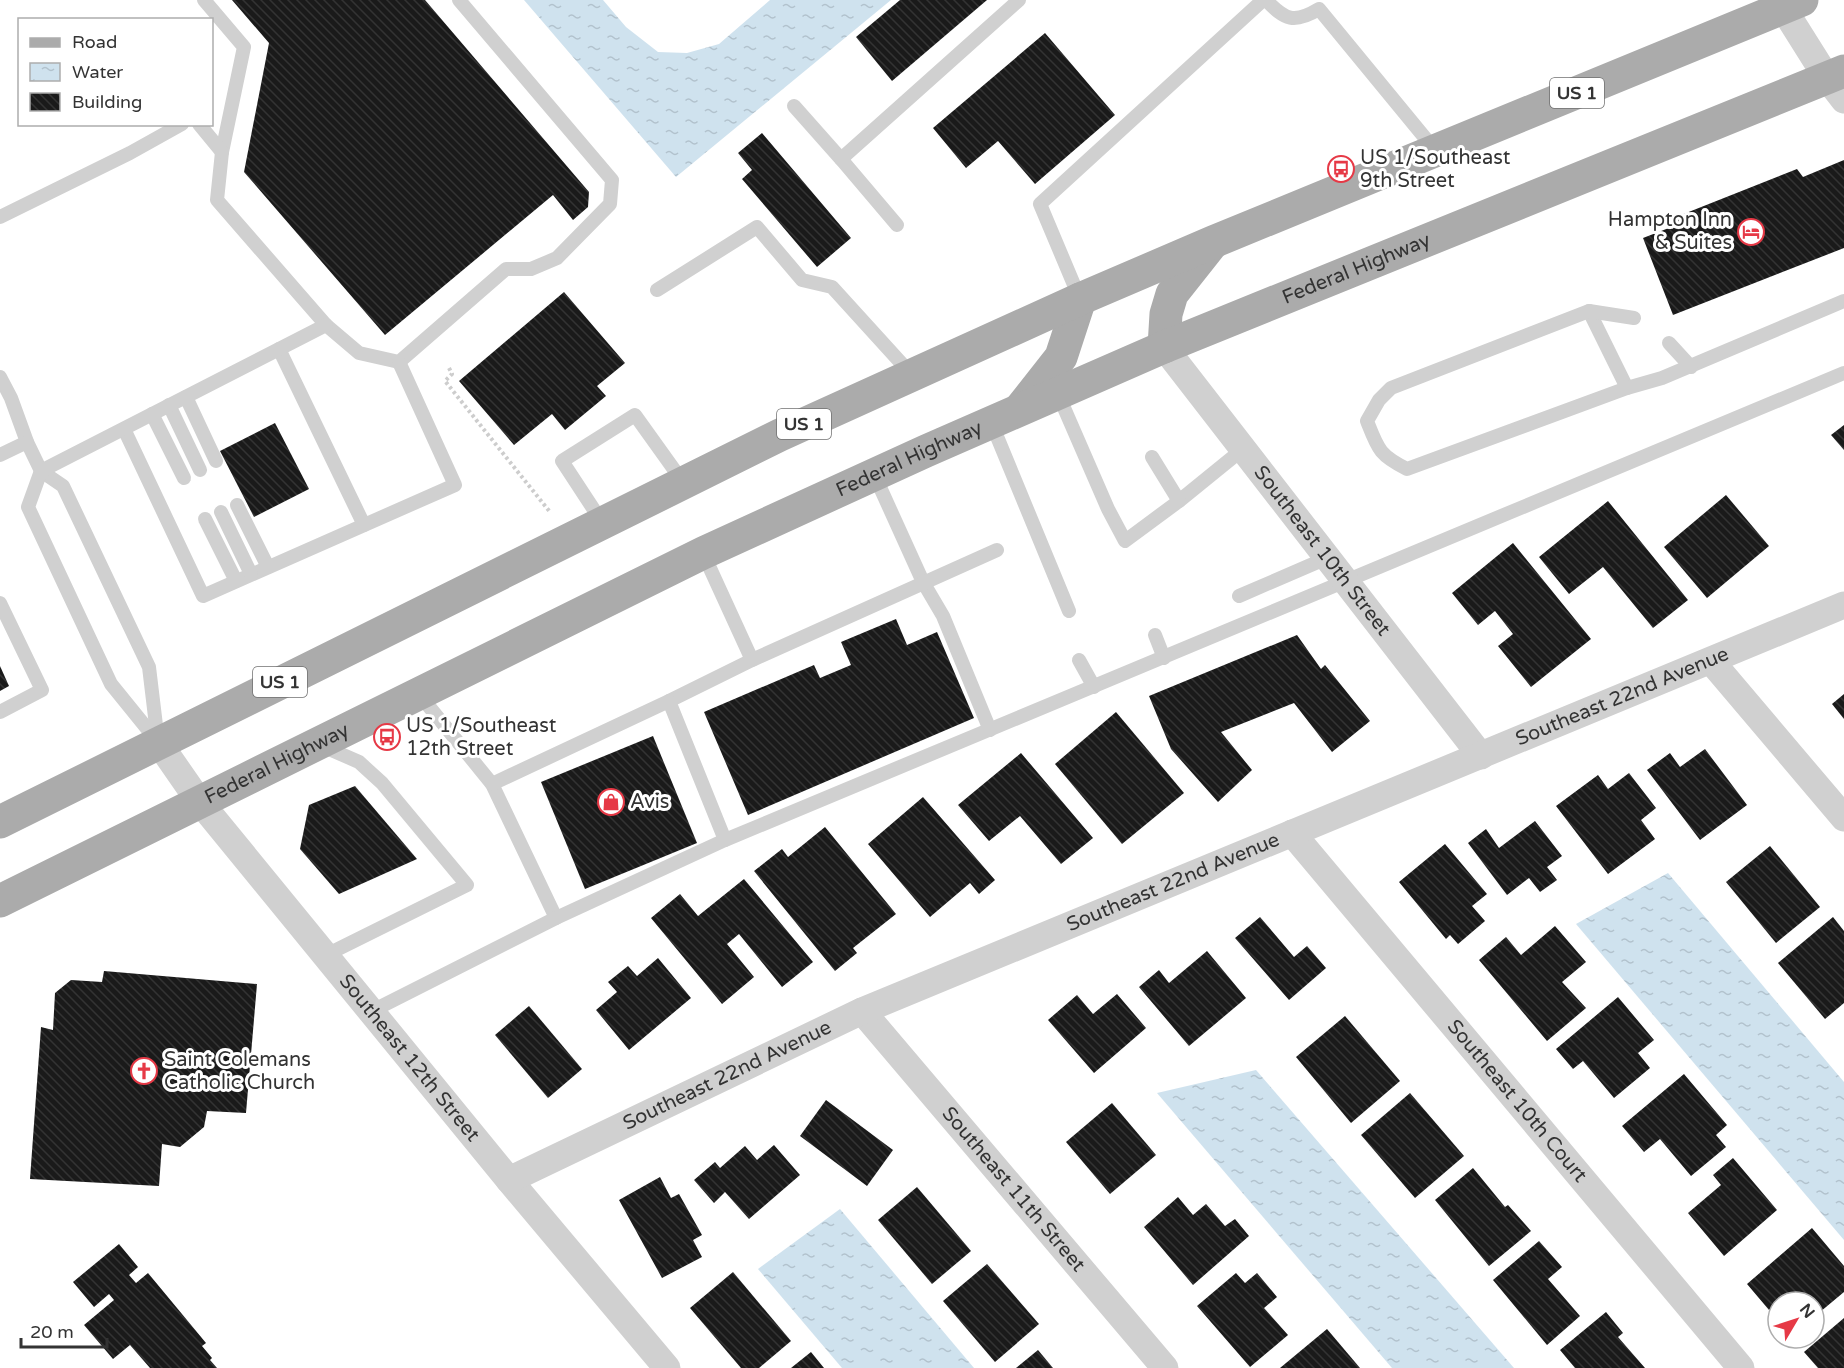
<svg xmlns="http://www.w3.org/2000/svg" width="1844" height="1368" viewBox="0 0 1844 1368" font-family="'Varela Round',sans-serif">
<style>
.water{fill:url(#water-ripples)}
.building{fill:url(#building-back-hatch)}
.lines{fill:none;stroke-linecap:round;stroke-linejoin:round}
.path{stroke:#cdcdcd;stroke-width:4;stroke-dasharray:3 3;stroke-linecap:butt}
.lane{stroke:#d0d0d0;stroke-width:14}
.street{stroke:#d0d0d0;stroke-width:27}
.primary{stroke:#ababab;stroke-width:33}
.labels{text-anchor:middle;dominant-baseline:central;stroke-width:6;stroke-linejoin:round;paint-order:stroke}
.shield{fill:#fff;stroke:#707070;stroke-width:1.5}
.shield-label{font-size:18px;font-weight:bold;fill:#333}
.poi-label{font-size:20px;fill:#333;stroke:#fff;text-anchor:start}
.street-label{font-size:20px;fill:#333;stroke:#fff}
</style>
<defs>
<pattern id="water-ripples" width="26" height="14" patternUnits="userSpaceOnUse" patternTransform="scale(1.5)"><rect width="26" height="14" fill="#cfe2ee"/><path d="M2 4q2-2 4 0t4 0M15 11q2-2 4 0t4 0" fill="none" stroke="#b2c2cd"/></pattern>
<pattern id="building-back-hatch" width="6" height="6" patternUnits="userSpaceOnUse" patternTransform="scale(1.5)"><rect width="6" height="6" fill="#1a1a1a"/><path d="M-1 5l2 2M0 0l6 6M5-1l2 2" fill="none" stroke="#333"/></pattern>
</defs>
<rect width="100%" height="100%" fill="#fff"/>
<g class="water">
<polygon points="524,0 603,0 626,27 658,52 687,53 719,44 770,0 891,0 676,177"/>
<polygon points="1668,873 1844,1082 1844,1240 1576,924"/>
<polygon points="1256,1070 1514,1368 1392,1368 1157,1093"/>
<polygon points="840,1209 974,1368 842,1368 758,1269"/>
</g>
<g class="building">
<polygon points="232,0 425,0 589,192 588,207 573,220 553,195 385,335 244,172 269,43"/>
<polygon points="900,0 987,0 892,81 856,37"/>
<polygon points="1045,33 1115,115 1035,184 998,141 966,168 933,128"/>
<polygon points="762,133 851,238 817,267 742,179 752,170 738,153"/>
<polygon points="1844,160 1844,248 1673,315 1643,238 1674,226 1671,219 1797,169 1803,177"/>
<polygon points="564,292 625,363 597,386 606,396 565,430 552,414 514,445 459,381"/>
<polygon points="275,423 309,489 254,517 220,451"/>
<polygon points="1844,425 1844,450 1831,435"/>
<polygon points="1726,495 1769,546 1707,598 1664,547"/>
<polygon points="1608,501 1688,600 1653,628 1603,567 1569,594 1539,557"/>
<polygon points="1513,543 1591,639 1531,687 1498,646 1513,634 1495,611 1478,625 1452,593"/>
<polygon points="896,619 907,645 937,632 974,718 748,815 704,712 814,665 820,678 851,665 841,642"/>
<polygon points="1297,635 1321,669 1325,665 1370,721 1332,752 1294,703 1221,732 1252,770 1218,802 1171,749 1149,696"/>
<polygon points="0,666 9,686 0,691"/>
<polygon points="1844,694 1844,719 1832,704"/>
<polygon points="1116,712 1184,793 1122,844 1055,764"/>
<polygon points="653,736 697,843 585,889 541,782"/>
<polygon points="1705,749 1747,805 1700,840 1647,770 1670,753 1680,767"/>
<polygon points="1021,753 1093,838 1061,864 1020,816 989,841 958,805"/>
<polygon points="1629,773 1656,808 1641,820 1655,839 1608,874 1556,806 1598,775 1608,789"/>
<polygon points="355,786 417,859 339,894 300,849 309,805"/>
<polygon points="923,797 995,880 979,894 970,883 930,917 868,844"/>
<polygon points="1535,821 1562,856 1547,867 1557,880 1540,892 1529,878 1507,895 1468,843 1486,829 1499,848"/>
<polygon points="825,827 896,914 853,948 857,953 835,971 754,871 782,849 788,857"/>
<polygon points="1445,844 1487,894 1472,906 1485,921 1458,944 1450,935 1446,939 1399,882"/>
<polygon points="1770,846 1820,907 1776,943 1726,882"/>
<polygon points="744,879 813,962 782,987 739,934 727,944 754,977 722,1004 651,918 680,894 698,916"/>
<polygon points="1260,917 1294,957 1307,946 1326,968 1289,1000 1235,938"/>
<polygon points="1833,917 1844,931 1844,1003 1825,1019 1778,963"/>
<polygon points="1555,926 1586,962 1562,982 1586,1008 1547,1041 1479,960 1506,937 1521,955"/>
<polygon points="1207,951 1246,998 1189,1046 1139,987 1159,970 1169,983"/>
<polygon points="658,958 691,998 629,1050 596,1010 617,992 608,982 628,966 637,976"/>
<polygon points="104,971 257,984 246,1113 207,1111 204,1127 180,1147 162,1144 159,1186 30,1179 41,1027 53,1030 55,993 71,980 102,982"/>
<polygon points="1117,994 1146,1028 1094,1073 1048,1020 1077,995 1093,1014"/>
<polygon points="1618,997 1654,1040 1638,1053 1650,1068 1614,1098 1583,1061 1573,1069 1556,1049"/>
<polygon points="529,1006 582,1069 548,1098 495,1035"/>
<polygon points="1345,1016 1400,1081 1351,1123 1296,1057"/>
<polygon points="1684,1074 1727,1125 1716,1135 1726,1147 1691,1176 1660,1139 1644,1152 1622,1126"/>
<polygon points="1410,1093 1464,1156 1415,1198 1361,1135"/>
<polygon points="826,1100 893,1150 867,1186 800,1136"/>
<polygon points="1112,1103 1156,1155 1110,1194 1066,1142"/>
<polygon points="774,1145 800,1175 749,1219 725,1192 714,1203 694,1180 715,1162 720,1168 745,1146 757,1160"/>
<polygon points="1733,1158 1777,1210 1724,1256 1688,1213 1721,1185 1713,1175"/>
<polygon points="1473,1168 1505,1207 1508,1205 1531,1231 1489,1266 1435,1200"/>
<polygon points="660,1177 671,1198 679,1194 702,1235 693,1240 702,1257 662,1278 619,1200"/>
<polygon points="917,1187 971,1251 932,1284 878,1220"/>
<polygon points="1178,1197 1193,1215 1206,1204 1225,1226 1235,1219 1249,1236 1193,1285 1144,1227"/>
<polygon points="1812,1228 1844,1266 1844,1292 1814,1317 1814,1302 1778,1302 1778,1310 1774,1306 1769,1310 1747,1284"/>
<polygon points="1539,1241 1562,1267 1548,1279 1580,1316 1547,1345 1493,1280"/>
<polygon points="119,1244 138,1267 129,1275 136,1283 148,1273 206,1343 202,1346 212,1358 210,1360 217,1368 150,1368 130,1345 113,1359 84,1325 114,1300 109,1294 94,1307 73,1282"/>
<polygon points="987,1264 1039,1324 995,1362 943,1301"/>
<polygon points="733,1272 791,1341 759,1368 741,1368 690,1308"/>
<polygon points="1236,1273 1245,1283 1257,1273 1277,1297 1264,1308 1288,1335 1250,1367 1197,1306"/>
<polygon points="1606,1312 1623,1333 1618,1337 1645,1368 1575,1368 1560,1350"/>
<polygon points="1844,1318 1844,1368 1818,1368 1804,1352"/>
<polygon points="1327,1329 1360,1368 1280,1368"/>
<polygon points="1038,1350 1053,1368 1016,1368"/>
<polygon points="811,1352 824,1368 791,1368"/>
</g>
<g class="lines">
<polyline class="path" points="449,368 452,374 445,381 550,512"/>
<g class="lane">
<polyline points="204,0 244,47 222,152 217,200 326,325 359,353 399,362 506,269 531,269 557,258 610,204 612,180 459,0"/>
<path d="M1266 0C1285 20 1294 24 1319 9L1435 150"/>
<polyline points="794,106 841,159"/>
<polyline points="199,124 222,152"/>
<polyline points="0,217 130,153 182,124"/>
<polyline points="897,225 841,159 1019,0"/>
<polyline points="657,290 757,227 802,280 832,287 912,375"/>
<polyline points="1080,299 1040,204 1263,0"/>
<polyline points="1589,311 1627,388"/>
<path d="M1634 318 1589 311 1391 388 1379 400 1367 421C1378 449 1379 455 1407 469L1627 388 1662 378 1844 301"/>
<polyline points="1669,343 1691,367"/>
<polyline points="279,349 364,525"/>
<polyline points="0,377 11,398 27,442 41,471 63,486 149,667 158,742"/>
<polyline points="1058,394 1108,509 1125,541 1179,501 1243,449"/>
<polyline points="186,397 216,461"/>
<polyline points="169,405 200,470"/>
<polyline points="152,414 184,478"/>
<polyline points="991,422 1069,611"/>
<polyline points="124,429 203,596 455,485 399,362"/>
<polyline points="0,455 27,442"/>
<polyline points="1152,457 1179,501"/>
<polyline points="874,474 923,582 943,616 990,730"/>
<polyline points="237,505 268,567"/>
<polyline points="221,512 251,574"/>
<polyline points="205,519 236,581"/>
<polyline points="602,522 562,461 635,415 683,482"/>
<polyline points="703,553 752,660"/>
<polyline points="1239,596 1327,558"/>
<polyline points="0,603 42,690 0,712"/>
<polyline points="1155,635 1164,658"/>
<polyline points="1079,660 1094,687"/>
<polyline points="418,693 492,784 556,918"/>
<polyline points="669,701 752,660 997,550"/>
<polyline points="158,742 111,684 28,507 41,471 326,325"/>
<polyline points="320,745 359,762 382,783 467,885 326,955"/>
<polyline points="492,784 669,701 725,840"/>
<polyline points="372,1011 556,918 725,840 1844,373"/>
</g>
<g class="street">
<polyline points="1783,8 1827,78 1844,100"/>
<path id="s1" d="M1164 347 1481 756"/>
<polyline points="1711,661 1844,818"/>
<path id="s2" d="M158 742 199 801 509 1180 667 1368"/>
<path id="s3" d="M1292 833 1741 1368"/>
<path id="s4" d="M862 1011 1165 1368"/>
<path id="s5" d="M509 1180 862 1011 1844 605"/>
</g>
<g class="primary">
<polyline points="1164,347 1166,314 1172,294 1210,246"/>
<polyline points="1020,409 1061,357 1080,299"/>
<polyline points="0,822 780,435 1080,299 1213,242 1802,0"/>
<path id="s6" d="M0 901 703 553 926 451 1164 347 1844 71"/>
</g>
</g>
<defs>
<symbol id="bus-ring" viewBox="-11 -11 22 22"><circle r="9.5" fill="#fff" stroke="#e63946" stroke-width="1.5"/><path d="M-5-6H5V4H4V6H2V4H-2V6H-4V4H-5ZM-3.5-4V0h7V-4ZM-3.5 1.2v1.5H-2V1.2ZM2 1.2v1.5H3.5V1.2Z" fill="#e63946"/></symbol>
<symbol id="hotel-ring" viewBox="-11 -11 22 22"><circle r="9.5" fill="#fff" stroke="#e63946" stroke-width="1.5"/><path d="M-6-4.5h1.5V1H6V5H4.5V3h-9V5H-6ZM-4 0a1.8 1.8 0 1 1 3.6 0ZM.5 0V-2.5h3Q6-2.5 6 0Z" fill="#e63946"/></symbol>
<symbol id="shop-ring" viewBox="-11 -11 22 22"><circle r="9.5" fill="#fff" stroke="#e63946" stroke-width="1.5"/><path d="M-5-2.5h2.3a2.7 3.5 0 0 1 5.4 0H5L5.5 6h-11ZM-1.5-2.5h3a1.5 2.3 0 0 0-3 0Z" fill="#e63946"/></symbol>
<symbol id="church-ring" viewBox="-11 -11 22 22"><circle r="9.5" fill="#fff" stroke="#e63946" stroke-width="1.5"/><path d="M-1.2-6h2.4v3.5h3.3v2.4h-3.3V6h-2.4V-.1h-3.3v-2.4h3.3Z" fill="#e63946"/></symbol>
</defs>
<g fill-rule="evenodd">
<use href="#bus-ring" x="1326" y="154" width="30" height="30"/>
<use href="#hotel-ring" x="1736" y="217" width="30" height="30"/>
<use href="#bus-ring" x="372" y="722" width="30" height="30"/>
<use href="#shop-ring" x="596" y="787" width="30" height="30"/>
<use href="#church-ring" x="129" y="1056" width="30" height="30"/>
</g>
<g class="labels">
<g class="shield">
<rect x="1550" y="78" width="54" height="30" rx="4.5"/>
<rect x="777" y="409" width="54" height="30" rx="4.5"/>
<rect x="253" y="667" width="54" height="30" rx="4.5"/>
</g>
<g class="shield-label">
<text x="1577" y="93">US 1</text>
<text x="804" y="424">US 1</text>
<text x="280" y="682">US 1</text>
</g>
<g class="poi-label">
<text x="1360" y="158">US 1/Southeast<tspan x="1360" dy="23">9th Street</tspan></text>
<text x="1732" y="220" text-anchor="end">Hampton Inn<tspan x="1732" dy="23">&amp; Suites</tspan></text>
<text x="406" y="726">US 1/Southeast<tspan x="406" dy="23">12th Street</tspan></text>
<text x="630" y="802">Avis</text>
<text x="164" y="1060">Saint Colemans<tspan x="164" dy="23">Catholic Church</tspan></text>
</g>
<g class="street-label">
<text stroke="none"><textPath href="#s6" startOffset="1497">Federal Highway</textPath></text>
<text stroke="none"><textPath href="#s6" startOffset="1011">Federal Highway</textPath></text>
<text stroke="none"><textPath href="#s1" startOffset="258">Southeast 10th Street</textPath></text>
<text stroke="none"><textPath href="#s5" startOffset="1214">Southeast 22nd Avenue</textPath></text>
<text stroke="none"><textPath href="#s6" startOffset="309">Federal Highway</textPath></text>
<text stroke="none"><textPath href="#s5" startOffset="728">Southeast 22nd Avenue</textPath></text>
<text stroke="none"><textPath href="#s2" startOffset="404">Southeast 12th Street</textPath></text>
<text stroke="none"><textPath href="#s5" startOffset="242">Southeast 22nd Avenue</textPath></text>
<text stroke="none"><textPath href="#s3" startOffset="350">Southeast 10th Court</textPath></text>
<text stroke="none"><textPath href="#s4" startOffset="234">Southeast 11th Street</textPath></text>
</g>
</g>
<rect x="18" y="18" width="195" height="108" fill="#ffffff" stroke="#adadad" stroke-width="1.5"/>
<rect x="30" y="38" width="30" height="9" fill="#ababab" stroke="#adadad" stroke-width="1.5"/>
<text x="72" y="48" font-size="18" fill="#333333">Road</text>
<rect x="30" y="63" width="30" height="18" fill="url(#water-ripples)" stroke="#adadad" stroke-width="1.5"/>
<text x="72" y="78" font-size="18" fill="#333333">Water</text>
<rect x="30" y="93" width="30" height="18" fill="url(#building-back-hatch)" stroke="#adadad" stroke-width="1.5"/>
<text x="72" y="108" font-size="18" fill="#333333">Building</text>
<g transform="translate(1796 1320) rotate(51)"><circle r="28" fill="#ffffff" stroke="#adadad" stroke-width="1.5"/>
<path d="M0-4.5L10 22L0 15L-10 22Z" fill="#e63946"/>
<text y="-9" font-size="16" font-weight="bold" text-anchor="middle" fill="#333333">N</text>
</g>
<path d="M21 1338v9h86v-9" fill="none" stroke="#333333" stroke-width="3"/>
<text x="30" y="1338" font-size="18" fill="#333333" stroke="#ffffff" stroke-width="4.5" paint-order="stroke">20 m</text>
</svg>
